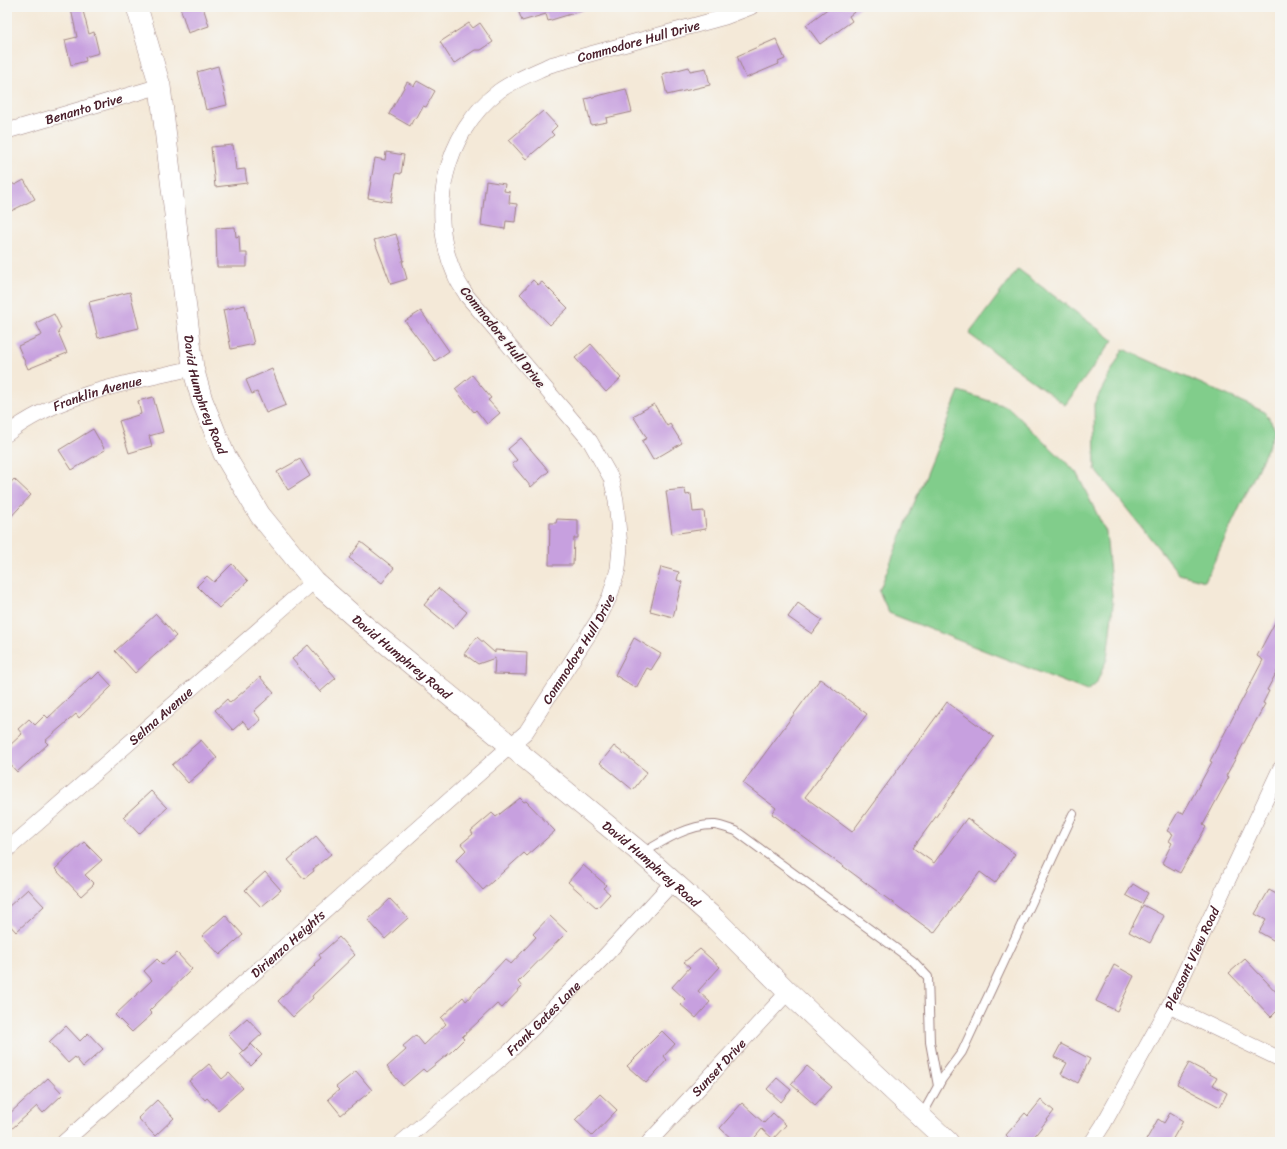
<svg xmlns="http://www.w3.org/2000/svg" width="1287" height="1149" viewBox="0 0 1287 1149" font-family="Sriracha,sans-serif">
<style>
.green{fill:#81cd8b;stroke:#66765b}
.building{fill:#c7a0df}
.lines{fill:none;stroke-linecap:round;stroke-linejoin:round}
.lane-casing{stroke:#9f8482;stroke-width:10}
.street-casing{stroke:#9f8482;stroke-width:16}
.secondary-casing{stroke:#9f8482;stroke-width:22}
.lane{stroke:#fff;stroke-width:8}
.street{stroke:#fff;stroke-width:15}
.secondary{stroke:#fff;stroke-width:21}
.labels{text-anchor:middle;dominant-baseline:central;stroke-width:3;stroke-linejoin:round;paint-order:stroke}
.street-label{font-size:13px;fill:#4a1f2b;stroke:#f6f6f2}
</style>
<rect width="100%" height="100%" fill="#f6f6f2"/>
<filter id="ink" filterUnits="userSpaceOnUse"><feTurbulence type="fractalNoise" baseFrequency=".025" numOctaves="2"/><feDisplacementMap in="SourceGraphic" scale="8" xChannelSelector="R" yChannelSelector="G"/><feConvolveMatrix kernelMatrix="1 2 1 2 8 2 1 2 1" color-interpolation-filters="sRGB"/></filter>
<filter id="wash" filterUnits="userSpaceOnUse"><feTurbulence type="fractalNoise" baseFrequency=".012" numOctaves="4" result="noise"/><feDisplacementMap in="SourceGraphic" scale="16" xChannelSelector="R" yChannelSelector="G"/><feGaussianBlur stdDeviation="0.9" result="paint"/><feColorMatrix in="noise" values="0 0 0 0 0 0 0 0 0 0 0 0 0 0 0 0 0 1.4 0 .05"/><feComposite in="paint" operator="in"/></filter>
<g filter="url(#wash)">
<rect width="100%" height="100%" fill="#f4e9d8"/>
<g class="green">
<polygon points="1018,269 1113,340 1065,405 969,334"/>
<polygon points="1123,349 1265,412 1276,430 1205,581 1179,574 1095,469 1094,404"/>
<polygon points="959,391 1008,407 1076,472 1106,532 1113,605 1107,659 1096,684 1087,691 889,613 879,591"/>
</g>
<g id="blocks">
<g class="building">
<polygon points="82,7 89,34 94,32 99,53 85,57 86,61 71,65 65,40 77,37 71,9"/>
<polygon points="180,7 203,7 209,26 188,33"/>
<polygon points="517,7 584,7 584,10 548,21 546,14 522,21"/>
<polygon points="830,7 861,7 849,16 852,21 820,44 806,25"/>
<polygon points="469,23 473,28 480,23 493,42 481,50 475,50 454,64 440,42"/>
<polygon points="776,39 785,59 778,62 779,64 746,78 737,56"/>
<polygon points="218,66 227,105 206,110 197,72"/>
<polygon points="689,67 690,71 706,68 710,85 667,95 662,74"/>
<polygon points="417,81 435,91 426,107 423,106 416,119 414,118 410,126 389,114 407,82 414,86"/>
<polygon points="626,89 632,112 606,118 607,122 591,125 585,99"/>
<polygon points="543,111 557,126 551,132 554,135 526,159 509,140"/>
<polygon points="233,145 236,170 245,169 247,183 215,187 211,147"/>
<polygon points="386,152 404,155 401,174 396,173 391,202 368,198 375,158 385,160"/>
<polygon points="7,180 15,185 24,180 35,199 7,213"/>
<polygon points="486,181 505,184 504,191 510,192 509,203 517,204 515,222 506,221 505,229 481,225"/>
<polygon points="235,227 236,237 239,236 240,253 247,253 247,267 217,267 216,228"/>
<polygon points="396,234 404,261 402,261 407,279 391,284 374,240"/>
<polygon points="533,280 538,285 542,282 568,308 550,325 520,294"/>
<polygon points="130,292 139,328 98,338 89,302"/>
<polygon points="245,305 254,344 231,349 223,310"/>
<polygon points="421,311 449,351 435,361 405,321"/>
<polygon points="54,314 61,328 58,332 67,353 28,369 18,346 42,335 36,323"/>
<polygon points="591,344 621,378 606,392 575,358"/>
<polygon points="272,369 286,405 266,413 257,392 252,394 246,380"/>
<polygon points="472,375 491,398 488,400 500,413 487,424 476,410 474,412 455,389"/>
<polygon points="153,397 163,432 149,436 152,446 129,453 119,421 141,414 138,401"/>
<polygon points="654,404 667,426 670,424 682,443 653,460 642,441 647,438 633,416"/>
<polygon points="93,429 105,450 72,470 59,450"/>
<polygon points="521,438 549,471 531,487 512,464 517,460 508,449"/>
<polygon points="300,459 310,476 288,490 277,472"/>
<polygon points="14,479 31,495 7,521 7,487"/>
<polygon points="685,489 686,495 691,494 693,512 704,511 706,529 672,534 666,491"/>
<polygon points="557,519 578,520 578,538 574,538 573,565 549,565 550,523 556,523"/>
<polygon points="361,542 394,568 382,583 349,558"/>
<polygon points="232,564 248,581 219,608 197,586 207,576 214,582"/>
<polygon points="661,567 679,572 677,580 682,582 673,617 650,611"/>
<polygon points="438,588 467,612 453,629 424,605"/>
<polygon points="798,603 822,620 812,634 788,617"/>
<polygon points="1280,613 1280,666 1267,690 1269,691 1263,703 1265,704 1226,776 1229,777 1203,825 1206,827 1180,873 1162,863 1172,843 1169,841 1173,834 1167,831 1178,812 1183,814 1212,762 1210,761 1263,660 1257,656"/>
<polygon points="156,614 176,636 135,673 115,651"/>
<polygon points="477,637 495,653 495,650 527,652 526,675 494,674 495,658 478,664 464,654"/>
<polygon points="634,638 661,654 651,670 647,668 636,688 615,675"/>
<polygon points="308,645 336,678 320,692 292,659"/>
<polygon points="99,672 112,686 79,718 76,714 45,741 48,744 17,772 7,761 7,748 22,734 18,729 29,719 35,725 45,715 48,718 90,678 92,679"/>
<polygon points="260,677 274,693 254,711 261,720 250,729 243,721 233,730 215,710 227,699 230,703"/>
<polygon points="820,679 867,714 805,797 852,832 947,702 994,737 913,848 934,863 967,818 1015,854 995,883 980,872 934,933 772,814 776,808 743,783"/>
<polygon points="201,740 217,758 188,783 172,765"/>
<polygon points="614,746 647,772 633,790 600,763"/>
<polygon points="151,791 167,808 139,834 123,817"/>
<polygon points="520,798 524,802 526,801 555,831 527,856 524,853 483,890 456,860 466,850 461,844 473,834 471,831 492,813 496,817"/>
<polygon points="316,836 331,854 313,869 314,871 304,879 288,860"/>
<polygon points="84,842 102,860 85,875 94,884 81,896 55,869"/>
<polygon points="583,865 606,885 603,888 610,894 597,908 568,882"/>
<polygon points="265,872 281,890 261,907 245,890"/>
<polygon points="1133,884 1148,893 1142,904 1126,895"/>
<polygon points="28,889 44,906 16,932 7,922 7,908"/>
<polygon points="1269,890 1280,896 1280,944 1259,932 1266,920 1255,914"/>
<polygon points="390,899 408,918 385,939 368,920"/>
<polygon points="1143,905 1164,916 1150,943 1129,932"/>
<polygon points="225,915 243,935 220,955 202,936"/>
<polygon points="550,916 567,932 518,982 522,987 502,1008 497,1004 462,1037 464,1039 452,1051 426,1072 423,1069 403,1086 387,1067 406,1050 403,1046 416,1035 424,1045 446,1024 441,1018 463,997 466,1001 505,959 511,964 536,937 533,934"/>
<polygon points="339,937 355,955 312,996 313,998 293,1017 278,1001 315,965 314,964 321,958 319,955"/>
<polygon points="700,949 720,967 698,991 710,1002 696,1018 680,1004 685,999 672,987 690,967 684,962"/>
<polygon points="177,953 192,969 149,1011 152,1014 132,1032 115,1015 152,980 144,971 157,959 163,965"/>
<polygon points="1245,959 1280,996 1280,1008 1271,1017 1229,973"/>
<polygon points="1114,965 1134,976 1117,1011 1096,1001"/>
<polygon points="247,1018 262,1034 243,1051 228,1035"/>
<polygon points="66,1026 80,1041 88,1033 103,1049 83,1067 75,1057 68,1063 49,1042"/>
<polygon points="662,1031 675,1044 664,1056 667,1060 646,1083 627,1066"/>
<polygon points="251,1044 262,1055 251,1066 240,1054"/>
<polygon points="1061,1044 1090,1059 1078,1083 1061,1074 1067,1063 1054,1057"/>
<polygon points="1189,1063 1217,1078 1213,1085 1227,1093 1220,1107 1177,1084"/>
<polygon points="209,1064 222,1079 229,1073 243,1088 218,1110 207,1098 205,1100 189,1081"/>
<polygon points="807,1066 832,1087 815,1105 791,1084"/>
<polygon points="356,1071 372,1090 341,1115 328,1099 339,1090 336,1087"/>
<polygon points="48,1078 63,1094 43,1113 37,1106 7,1133 7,1116"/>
<polygon points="777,1078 791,1090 781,1102 767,1089"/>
<polygon points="600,1094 617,1110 592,1136 575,1120"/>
<polygon points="157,1100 174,1118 155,1136 138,1118"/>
<polygon points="1041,1100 1054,1111 1030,1142 1013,1142 1006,1135 1025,1113 1028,1116"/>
<polygon points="742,1103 764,1123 773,1113 786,1125 773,1139 762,1129 751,1142 735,1142 720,1128"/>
<polygon points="1170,1113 1183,1121 1171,1142 1145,1142 1158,1119 1164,1123"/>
</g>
</g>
</g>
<g filter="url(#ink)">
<use href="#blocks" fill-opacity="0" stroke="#9f8482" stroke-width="1"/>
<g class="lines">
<defs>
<g id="lane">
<path d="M643 853C664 840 690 824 715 825 722 826 729 829 736 831L913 961 928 977 930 1042 938 1086"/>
<polyline points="921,1117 942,1079 962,1052 1073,814"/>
</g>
<g id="street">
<path id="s1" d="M7 131 160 86"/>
<path id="s2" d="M7 434C60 393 129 383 193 368"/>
<path id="s3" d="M7 850 314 581"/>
<polyline points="1169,1006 1280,1059"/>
<path id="s4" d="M64 1142 526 732 598 620 610 596 618 569 620 547 616 500 611 478 590 441 467 296C463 289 458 283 455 275 427 213 444 133 499 91 514 80 533 73 550 65L725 17 751 7"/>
<path id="s5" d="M402 1142 510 1051 603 958 673 882"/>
<path id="s6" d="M649 1142 788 992"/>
<path id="s7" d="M1092 1142 1103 1125 1169 1006 1280 769"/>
</g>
<g id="secondary">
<path id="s8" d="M137 7 160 86 193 368 202 400 224 454 260 515 314 581 365 626 642 854 715 919 788 992 948 1142"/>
</g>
</defs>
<use href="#lane" class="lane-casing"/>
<use href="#street" class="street-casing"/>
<use href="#secondary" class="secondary-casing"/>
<use href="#lane" class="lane"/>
<use href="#street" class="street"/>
<use href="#secondary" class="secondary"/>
</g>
</g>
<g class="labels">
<g class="street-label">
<text stroke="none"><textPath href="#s4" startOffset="1507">Commodore Hull Drive</textPath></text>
<text stroke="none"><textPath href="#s1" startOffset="80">Benanto Drive</textPath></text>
<text transform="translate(503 337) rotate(51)">Commodore Hull Drive</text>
<text stroke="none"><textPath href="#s8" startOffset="395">David Humphrey Road</textPath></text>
<text stroke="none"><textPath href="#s2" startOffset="100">Franklin Avenue</textPath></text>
<text stroke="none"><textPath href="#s4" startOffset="716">Commodore Hull Drive</textPath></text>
<text stroke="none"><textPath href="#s8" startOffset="730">David Humphrey Road</textPath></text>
<text stroke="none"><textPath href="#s3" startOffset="204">Selma Avenue</textPath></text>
<text stroke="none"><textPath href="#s8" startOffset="1054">David Humphrey Road</textPath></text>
<text stroke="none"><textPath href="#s4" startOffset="299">Dirienzo Heights</textPath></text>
<text stroke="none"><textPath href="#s7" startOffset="209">Pleasant View Road</textPath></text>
<text stroke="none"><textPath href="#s5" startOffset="188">Frank Gates Lane</textPath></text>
<text stroke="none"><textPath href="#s6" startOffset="102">Sunset Drive</textPath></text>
</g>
</g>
<rect width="1287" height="1149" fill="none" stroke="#f6f6f2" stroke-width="24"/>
</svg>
